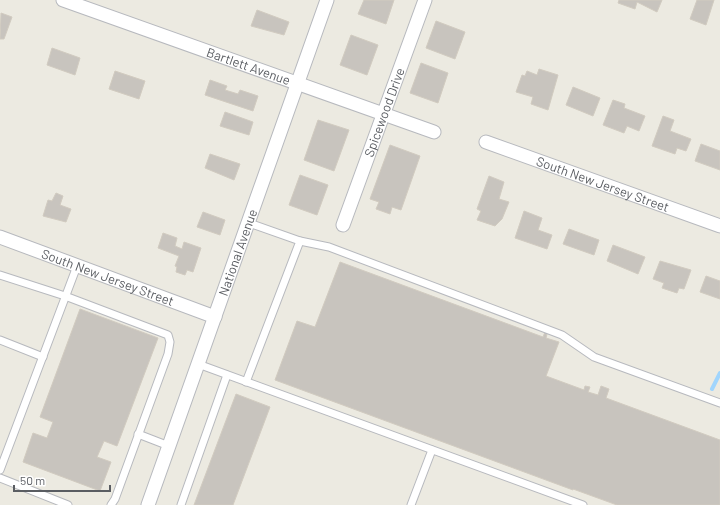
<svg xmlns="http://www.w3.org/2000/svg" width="720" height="505" viewBox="0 0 720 505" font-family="Barlow,sans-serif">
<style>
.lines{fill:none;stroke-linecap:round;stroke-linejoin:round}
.stream{stroke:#a0d5fd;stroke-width:4}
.building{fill:#c8c4be;stroke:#d1cbc0}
.lane-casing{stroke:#b7b9be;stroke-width:9}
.street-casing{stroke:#b7b9be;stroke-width:15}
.lane{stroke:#fff;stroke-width:7}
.street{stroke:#fff;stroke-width:13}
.labels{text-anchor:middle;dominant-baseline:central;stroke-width:4;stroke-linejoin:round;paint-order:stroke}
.street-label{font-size:13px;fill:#5a5d62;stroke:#fff}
</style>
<rect width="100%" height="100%" fill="#eceae1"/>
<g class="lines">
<polyline class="stream" points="712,389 720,373"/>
</g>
<g class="building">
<polygon points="364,0 394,0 386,24 358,14"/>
<polygon points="619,0 662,0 657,12 637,2 635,9 618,3"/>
<polygon points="697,0 714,0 706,25 690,19"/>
<polygon points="257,10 289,22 284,35 251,26"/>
<polygon points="1,13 12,17 4,39 0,39"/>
<polygon points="436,21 465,32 455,59 426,48"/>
<polygon points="351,35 378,45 367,75 340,65"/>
<polygon points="52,48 80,58 75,75 47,65"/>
<polygon points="421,63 448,73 438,103 410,93"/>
<polygon points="539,69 558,75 548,110 531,104 533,97 516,92 522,75 525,76 527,71 537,75"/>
<polygon points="115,71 145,81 139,99 109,89"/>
<polygon points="210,80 227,86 225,90 238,94 240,90 258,96 253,111 205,95"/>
<polygon points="573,87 600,98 593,116 566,105"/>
<polygon points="613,100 625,104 624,108 645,116 639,131 627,126 624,133 603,125"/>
<polygon points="225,112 253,122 249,135 220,126"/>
<polygon points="663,116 674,120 670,131 691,139 686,151 677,148 675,154 652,146"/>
<polygon points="318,120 349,130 334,171 304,160"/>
<polygon points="701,144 720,151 720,170 695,161"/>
<polygon points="390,145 420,156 401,210 392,207 390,214 376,209 379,202 370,199"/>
<polygon points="210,154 240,164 234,180 205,168"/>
<polygon points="300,175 328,185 317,215 289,205"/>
<polygon points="489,176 504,182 499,199 509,202 502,219 495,226 477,220 481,211 477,209"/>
<polygon points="56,193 63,196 60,205 71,209 66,222 43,216 48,200 52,201"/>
<polygon points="524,211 542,218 538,230 552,235 547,249 515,238"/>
<polygon points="203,212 225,220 220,235 197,227"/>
<polygon points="569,229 599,240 594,255 563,244"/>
<polygon points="163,233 177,238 175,246 182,249 184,242 201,248 193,272 187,270 185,275 176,272 177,267 175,266 179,256 158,248"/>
<polygon points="613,245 645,257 638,274 607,261"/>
<polygon points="660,261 691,270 684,289 679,288 677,293 662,288 664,283 653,279"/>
<polygon points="340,262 543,337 545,332 547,334 546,338 559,342 546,376 584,390 585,386 590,387 588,392 598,395 601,386 609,389 606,398 720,440 720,505 617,505 573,489 573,490 275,380 297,321 315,327"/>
<polygon points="706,276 720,281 720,299 700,292"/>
<polygon points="80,309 158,338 117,446 104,441 97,457 111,462 100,491 23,462 33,433 47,438 53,422 40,417"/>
<polygon points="236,394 270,407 233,505 194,505"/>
</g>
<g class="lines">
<defs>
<g id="lane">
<polyline points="300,241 329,247 562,335 594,357 720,403"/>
<polyline points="0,275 65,296 168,335 170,342 168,354 115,499 111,505"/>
<polyline points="0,340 43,357"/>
<polyline points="198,364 583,505"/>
<polyline points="246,382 300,241 249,223"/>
<polyline points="138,434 169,446"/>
<polyline points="0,470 77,266"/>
<polyline points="0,478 68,505"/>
<polyline points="181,505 227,375"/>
<polyline points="411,505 432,450"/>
</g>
<g id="street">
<path id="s1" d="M63 0 434 132"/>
<path id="s2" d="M486 142 720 226"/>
<path id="s3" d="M343 225 425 0"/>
<path id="s4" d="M0 237 215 317"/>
<path id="s5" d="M148 505 327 0"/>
</g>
</defs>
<use href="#lane" class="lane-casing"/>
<use href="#street" class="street-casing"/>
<use href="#lane" class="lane"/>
<use href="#street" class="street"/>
</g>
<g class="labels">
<g class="street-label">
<text stroke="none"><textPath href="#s1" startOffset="197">Bartlett Avenue</textPath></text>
<text stroke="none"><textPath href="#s3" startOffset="120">Spicewood Drive</textPath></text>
<text stroke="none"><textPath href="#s2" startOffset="124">South New Jersey Street</textPath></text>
<text stroke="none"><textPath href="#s5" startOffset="268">National Avenue</textPath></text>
<text stroke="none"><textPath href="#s4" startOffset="115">South New Jersey Street</textPath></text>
</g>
</g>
<path d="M14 485v6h96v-6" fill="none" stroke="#5a5d62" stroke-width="2"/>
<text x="20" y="485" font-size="12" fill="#5a5d62" stroke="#ffffff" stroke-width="3" paint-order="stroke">50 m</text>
</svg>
